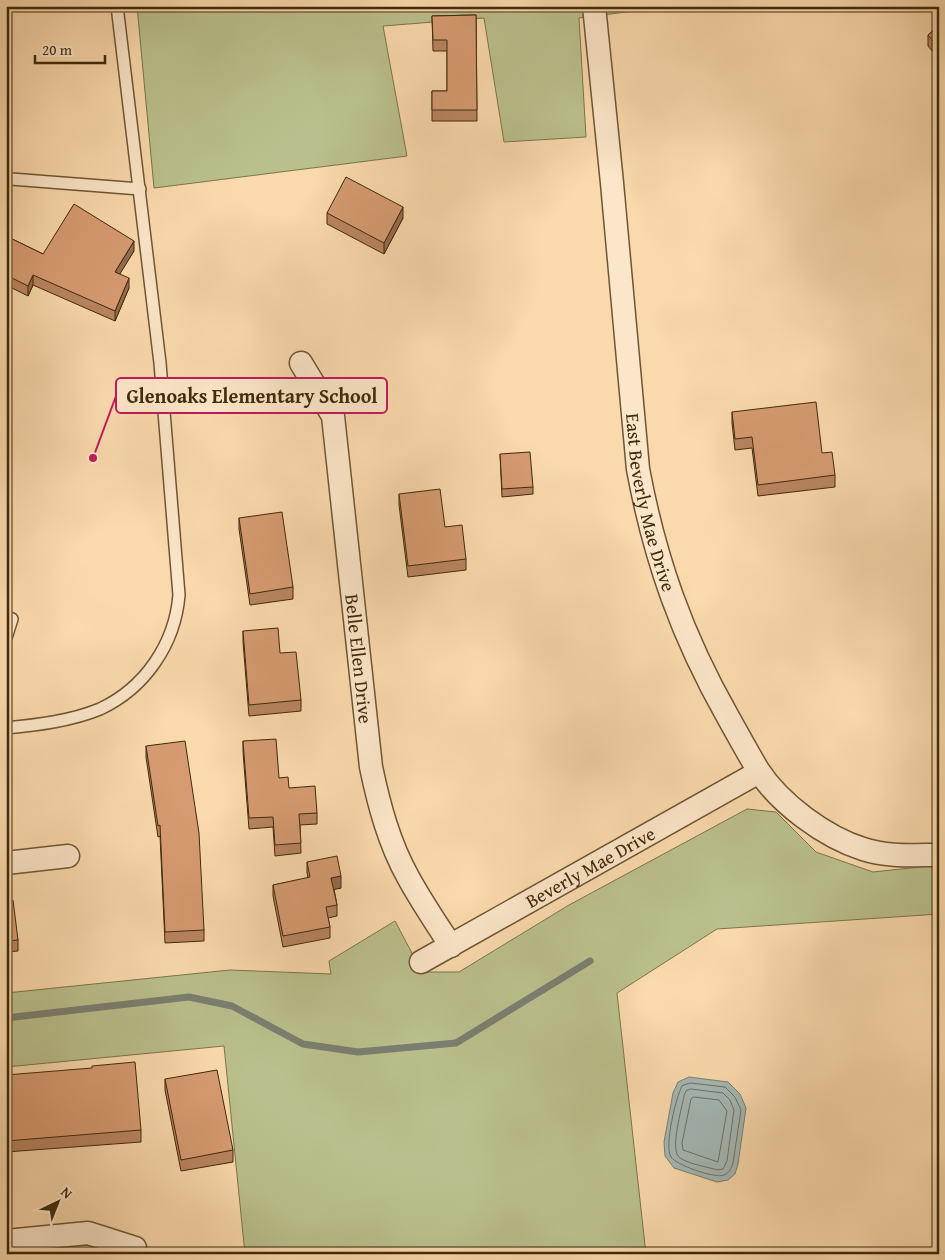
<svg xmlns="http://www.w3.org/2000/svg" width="945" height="1260" viewBox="0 0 945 1260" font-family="'Gentium Book Plus',serif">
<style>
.green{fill:#bac08d;stroke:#7c754c}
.water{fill:#a3b7b5;stroke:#7b7f71}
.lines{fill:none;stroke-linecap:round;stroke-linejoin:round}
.shore{stroke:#717060;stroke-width:1}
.stream{stroke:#7b7f71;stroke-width:7}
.service-casing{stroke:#6e5634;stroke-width:14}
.minor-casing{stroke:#6e5634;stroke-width:25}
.service{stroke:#fce6c9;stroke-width:11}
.minor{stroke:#fce6c9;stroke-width:22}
.wall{fill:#b98561;stroke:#3f2a0c}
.shaded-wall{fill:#966c4f;stroke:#3f2a0c}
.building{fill:#d79b71;stroke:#3f2a0c}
.labels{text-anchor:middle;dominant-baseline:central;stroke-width:4;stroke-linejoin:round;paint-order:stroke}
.street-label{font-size:19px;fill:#3f2a0c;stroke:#fce6c9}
.leader{fill:none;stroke:#c2185b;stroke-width:2}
.callout-dot{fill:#c2185b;stroke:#fce6c9;stroke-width:2}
.callout{fill:#fce6c9;stroke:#c2185b;stroke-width:2}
.callout-label{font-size:20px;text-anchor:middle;font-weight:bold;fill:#3f2a0c}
</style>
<rect width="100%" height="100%" fill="#fad9ac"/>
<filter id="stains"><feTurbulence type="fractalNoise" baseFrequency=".004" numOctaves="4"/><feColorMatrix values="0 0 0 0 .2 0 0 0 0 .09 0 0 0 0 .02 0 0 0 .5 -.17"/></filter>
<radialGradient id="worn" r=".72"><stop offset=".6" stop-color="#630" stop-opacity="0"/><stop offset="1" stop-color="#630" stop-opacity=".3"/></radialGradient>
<g class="green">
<polygon points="137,6 673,6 579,18 586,137 504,142 484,18 383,26 407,156 154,188"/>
<polygon points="747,809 776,812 816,852 873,872 939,865 939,914 717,929 617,993 646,1254 245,1254 224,1046 6,1067 6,993 230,970 331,974 329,961 395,921 422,972 459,972 569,905"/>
</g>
<polygon class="water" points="689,1077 728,1082 740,1094 746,1108 738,1164 735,1174 728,1180 717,1182 674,1168 665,1156 664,1142 673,1093 678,1082"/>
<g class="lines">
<g class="shore">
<path d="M691 1083 725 1087 735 1097 741 1110 733 1163C731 1168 730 1173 724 1175 716 1179 676 1165 671 1157 664 1146 676 1097 682 1086Z"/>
<path d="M691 1089 723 1093 730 1100 734 1110 727 1161 723 1169 718 1170C707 1167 689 1164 680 1158 669 1151 682 1108 684 1096L686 1091Z"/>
<polygon points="694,1097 719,1100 727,1111 718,1162 683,1150 682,1143 691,1099"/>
</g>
<polyline class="stream" points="6,1018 189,997 232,1006 303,1044 358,1052 456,1043 590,961"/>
<defs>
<g id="service">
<polyline points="11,179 140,189"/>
<polyline points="6,617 12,619 6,638"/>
<path d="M6 728C37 725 71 721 100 709 145 688 175 644 179 595L160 363 117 6"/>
</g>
<g id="minor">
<path id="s1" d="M594 6 612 183 638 469C655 560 682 636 728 717 738 735 748 753 758 770 780 804 825 837 863 849 887 857 914 855 939 855"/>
<path id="s2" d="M301 363 333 416 371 767C379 805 389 843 408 877 421 901 436 923 451 946"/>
<polyline points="6,863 68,856"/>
<path id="s3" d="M421 962 759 772"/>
<polyline points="6,1241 88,1233 135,1248"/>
</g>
</defs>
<use href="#service" class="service-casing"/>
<use href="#minor" class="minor-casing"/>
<use href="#service" class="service"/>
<use href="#minor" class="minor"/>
</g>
<g class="wall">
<polygon points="476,15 477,121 432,121 432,91 447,91 447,51 433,51 432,16"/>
<polygon points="939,26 939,59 928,46 928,35"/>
<polygon points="327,213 403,218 384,254 327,224"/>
<polygon points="6,236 43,254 134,251 119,274 129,288 115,321 33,285 28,296 6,285"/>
<polygon points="732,412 822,453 835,475 835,487 758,496 752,448 735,450 732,423"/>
<polygon points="500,454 533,487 533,494 502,497"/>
<polygon points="399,494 445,527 466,559 466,570 408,577 399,505"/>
<polygon points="239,518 293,587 293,599 250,605 239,529"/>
<polygon points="243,631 301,700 301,711 249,716 243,642"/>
<polygon points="243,741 289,788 317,813 317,824 300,825 301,853 275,856 273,827 249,829 243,752"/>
<polygon points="146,746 204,930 204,941 165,943 160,836 158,837 146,757"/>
<polygon points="307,862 341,888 334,889 337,905 337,916 328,918 330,927 330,938 283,947 273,896 273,885 308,878 307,873"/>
<polygon points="6,901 18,940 18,951 6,952"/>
<polygon points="6,1075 141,1130 141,1142 6,1152"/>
<polygon points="165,1079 233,1150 233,1162 181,1171 165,1090"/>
</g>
<g class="shaded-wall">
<polygon points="403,207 403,218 384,254 384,243"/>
<polygon points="134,241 134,251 115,282 115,272"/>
<polygon points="33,275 33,285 28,296 28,286"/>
<polygon points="129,278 129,288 115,321 115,311"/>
<polygon points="341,876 341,888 331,890 331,878"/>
</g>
<g class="building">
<polygon points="476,15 477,110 432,110 432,91 447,91 447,40 433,40 432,16"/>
<polygon points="939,26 939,48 928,35"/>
<polygon points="346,177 403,207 384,243 327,213"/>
<polygon points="74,204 134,241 115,272 129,278 115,311 33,275 28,286 6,275 6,236 43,254"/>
<polygon points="816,402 822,453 832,452 835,475 758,485 752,437 735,439 732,412"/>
<polygon points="530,452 533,487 502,489 500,454"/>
<polygon points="440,489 445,527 462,525 466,559 408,566 399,494"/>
<polygon points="282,512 293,587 250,594 239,518"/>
<polygon points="278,628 280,653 296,652 301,700 249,705 243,631"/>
<polygon points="276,739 279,778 288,777 289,788 315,786 317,813 299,814 301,843 275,845 273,817 249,818 243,741"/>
<polygon points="185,741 199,833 204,930 165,932 160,825 158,826 146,746"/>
<polygon points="337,856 341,876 331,878 337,905 326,907 330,927 283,936 273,885 310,877 307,862"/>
<polygon points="13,900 18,940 6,941 6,901"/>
<polygon points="135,1062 141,1130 6,1141 6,1075 92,1068 92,1066"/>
<polygon points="217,1070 233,1150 181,1160 165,1079"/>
</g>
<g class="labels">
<g class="street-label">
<text stroke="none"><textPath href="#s1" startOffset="500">East Beverly Mae Drive</textPath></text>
<text stroke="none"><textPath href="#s2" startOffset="306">Belle Ellen Drive</textPath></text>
<text stroke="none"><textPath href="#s3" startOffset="194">Beverly Mae Drive</textPath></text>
</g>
</g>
<path class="leader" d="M93 458L116 396"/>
<circle class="callout-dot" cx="93" cy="458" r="5"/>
<rect class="callout" x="116" y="378" width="271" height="35" rx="5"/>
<g class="callout-label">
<text x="252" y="403">Glenoaks Elementary School</text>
</g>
<rect width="945" height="1260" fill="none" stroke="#fad9ac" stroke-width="25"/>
<rect x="8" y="8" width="930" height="1245" fill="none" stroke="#3f2a0c" stroke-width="2.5"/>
<rect x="12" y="12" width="920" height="1235" fill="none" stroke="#3f2a0c"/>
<g transform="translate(58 1202) rotate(43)" stroke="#fce6c9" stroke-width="4" paint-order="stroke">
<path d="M0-4L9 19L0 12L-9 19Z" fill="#3f2a0c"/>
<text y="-8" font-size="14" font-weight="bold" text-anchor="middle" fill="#3f2a0c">N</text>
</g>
<path d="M35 55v8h70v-8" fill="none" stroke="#3f2a0c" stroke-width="2.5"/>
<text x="42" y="55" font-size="15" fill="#3f2a0c" stroke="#fce6c9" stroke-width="4" paint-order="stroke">20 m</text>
<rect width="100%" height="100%" filter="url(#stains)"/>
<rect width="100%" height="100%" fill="url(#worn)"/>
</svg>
